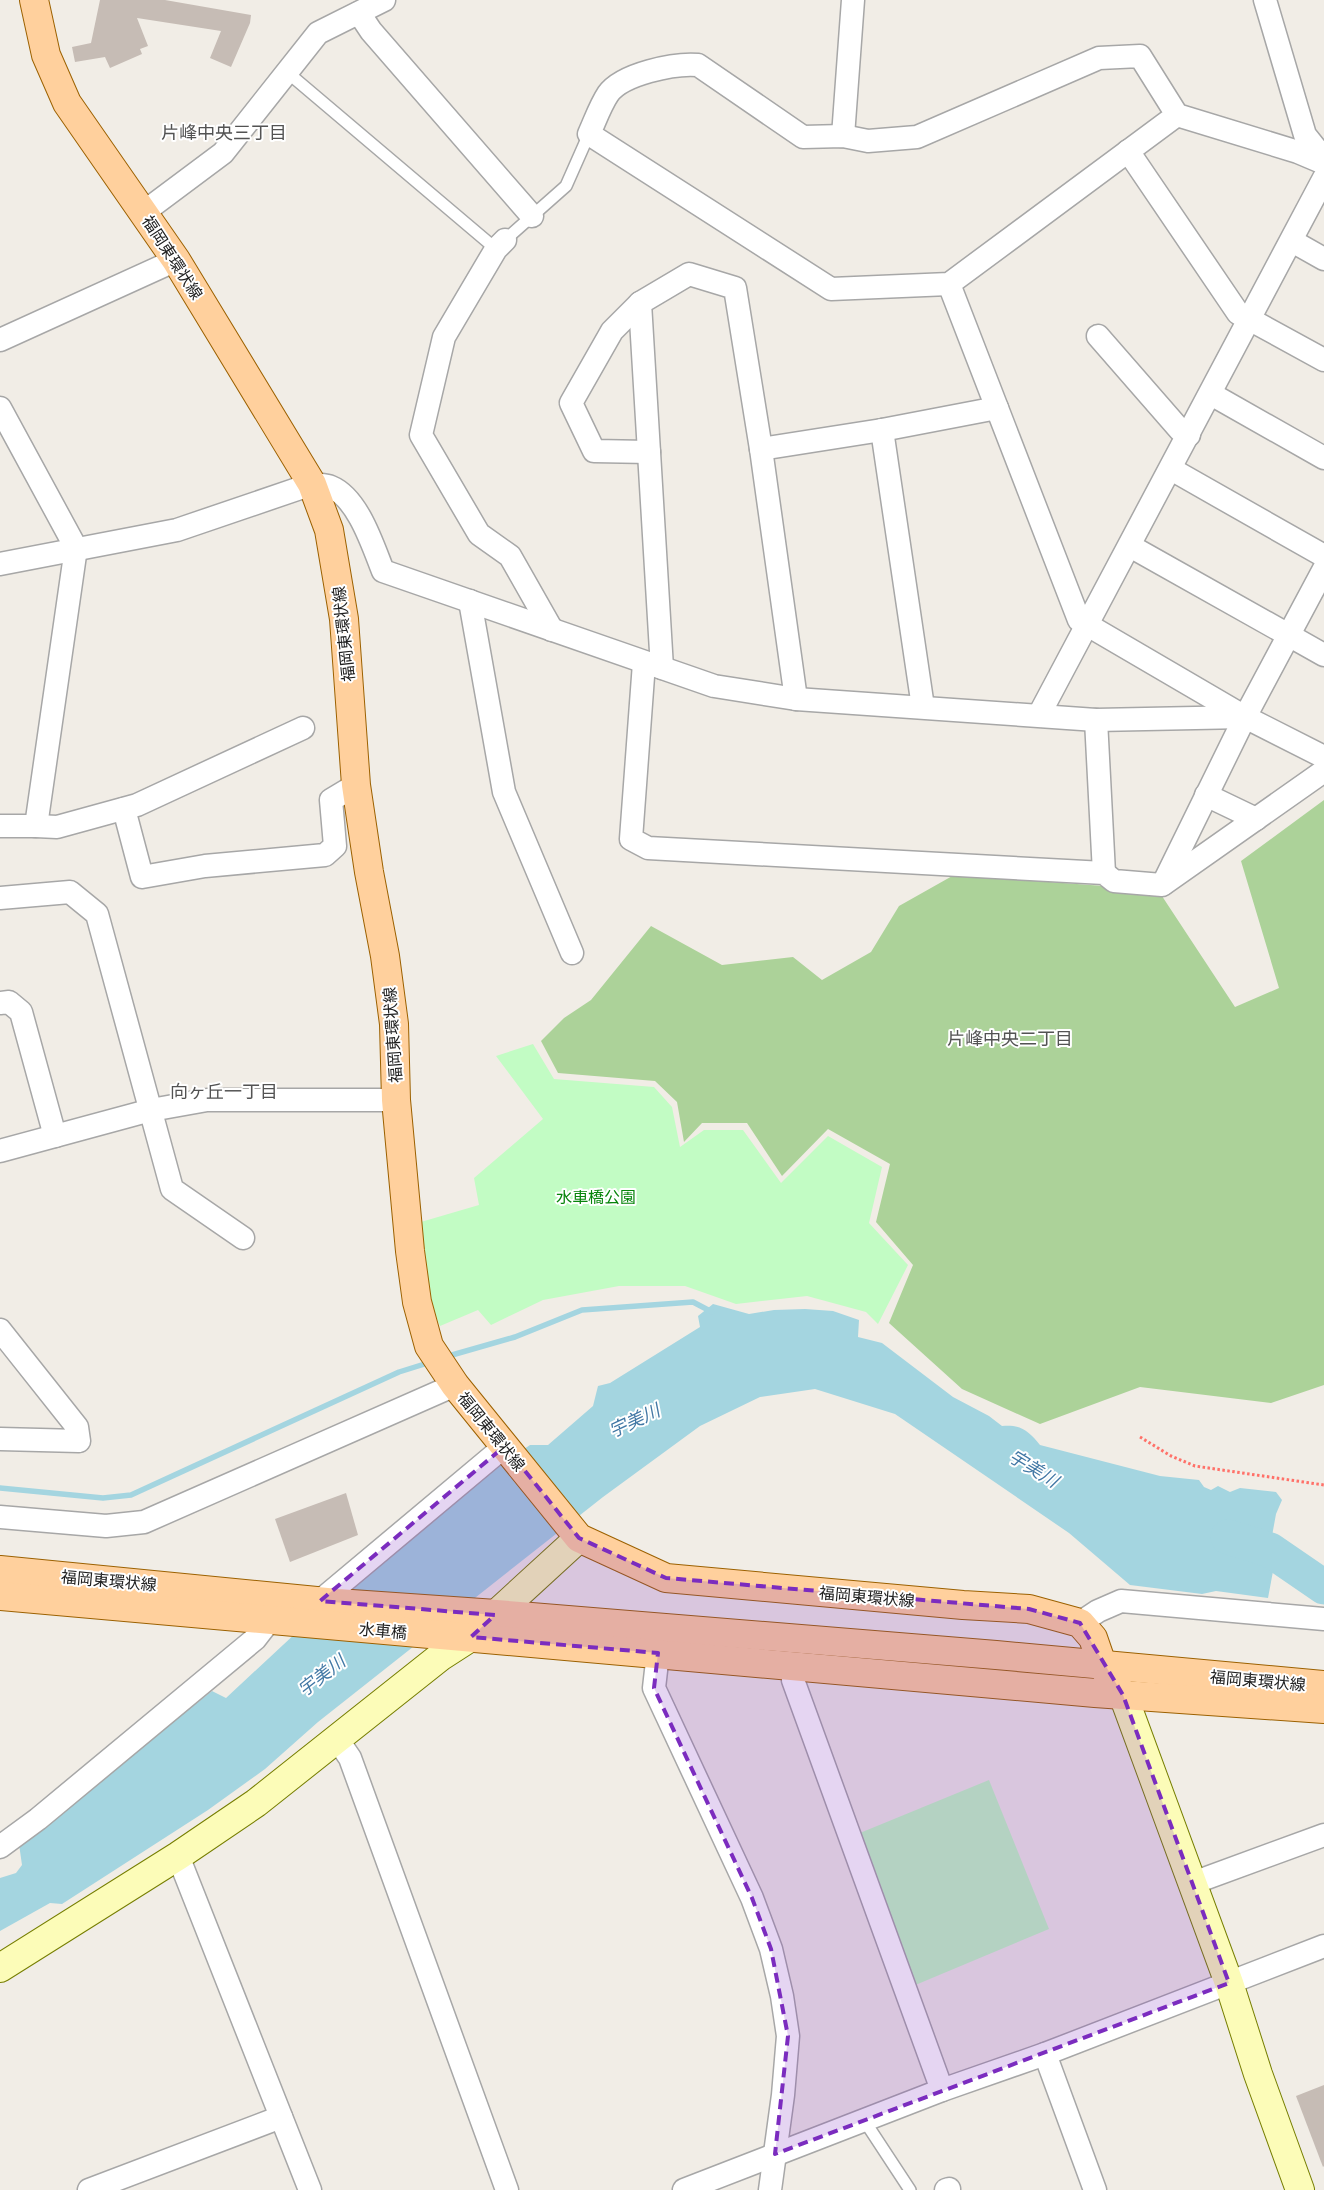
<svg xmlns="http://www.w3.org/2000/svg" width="1324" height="2190" viewBox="0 0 1324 2190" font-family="Lato,'Noto Sans JP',sans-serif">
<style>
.forest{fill:#acd299}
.park{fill:#c2fcc4}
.water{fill:#a4d5e0}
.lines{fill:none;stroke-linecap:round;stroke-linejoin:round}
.stream{stroke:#a4d5e0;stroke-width:5.5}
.river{stroke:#a4d5e0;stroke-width:35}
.building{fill:#c6bcb5}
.lane-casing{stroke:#a7a7a7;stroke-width:14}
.street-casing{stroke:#a7a7a7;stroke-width:25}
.secondary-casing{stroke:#767e00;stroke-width:30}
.primary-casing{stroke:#9c6100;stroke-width:30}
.path{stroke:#ff7169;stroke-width:3;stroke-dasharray:2.5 2.5;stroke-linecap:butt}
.lane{stroke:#fff;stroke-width:11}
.street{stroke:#fff;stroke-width:22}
.secondary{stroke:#fcfcb8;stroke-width:28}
.primary{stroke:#ffd09d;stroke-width:28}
.marked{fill:#7b2cbf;fill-opacity:0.2;stroke:#7b2cbf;stroke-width:4;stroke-dasharray:10 6;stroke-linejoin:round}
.labels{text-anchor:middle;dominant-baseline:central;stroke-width:4;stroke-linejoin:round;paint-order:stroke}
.street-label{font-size:16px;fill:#202020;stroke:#fff}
.park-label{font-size:16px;fill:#07850b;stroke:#fff}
.neighbourhood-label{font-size:18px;fill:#535353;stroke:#fff}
.water-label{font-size:18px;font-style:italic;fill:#4278a5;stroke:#fff}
</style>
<rect width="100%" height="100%" fill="#f1ede6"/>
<polygon class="forest" points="1324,800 1324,1385 1271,1403 1140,1387 1040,1424 962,1389 889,1323 913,1265 876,1222 890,1164 828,1129 782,1176 747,1123 702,1123 684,1142 677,1102 655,1081 558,1073 541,1041 564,1018 591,1000 651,926 722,965 793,957 822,980 871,952 899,906 954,875 1158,890 1235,1007 1279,988 1241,861"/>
<g class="park">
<polygon points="533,1044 554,1079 654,1087 672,1107 680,1147 704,1130 743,1130 781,1183 828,1136 882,1167 869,1223 908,1265 878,1324 866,1312 807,1296 736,1304 685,1286 619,1286 543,1300 491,1325 478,1310 440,1326 426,1292 414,1224 479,1205 474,1178 543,1119 496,1056"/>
<polygon points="989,1780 1049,1929 913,1986 855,1835"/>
</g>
<path class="water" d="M713 1304 749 1314 774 1310 805 1309 833 1311 859 1320 858 1337 882 1343 953 1397 989 1416 1002 1426C1020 1424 1029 1431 1040 1445L1160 1476 1199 1480 1204 1487 1211 1490 1218 1486 1230 1492 1240 1488 1276 1492 1282 1500 1276 1514 1272 1536 1274 1543V1566L1268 1598 1216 1591 1202 1594 1130 1585 1069 1533 895 1414 815 1389 760 1397 700 1426 603 1497 485 1590 318 1722 265 1769 208 1810 62 1904 50 1903 0 1931V1878L16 1873 22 1865 19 1844 212 1691 226 1698 356 1577 499 1466 530 1445H548L593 1406 598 1386 610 1383 700 1327 698 1316Z"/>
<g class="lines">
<g class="stream">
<polyline points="445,1357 515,1337 582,1310 693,1302 712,1312"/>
<polyline points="0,1488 103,1498 131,1495 399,1372 431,1362"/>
</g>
<polyline class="river" points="1228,1537 1270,1550 1324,1587"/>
</g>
<g class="building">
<polygon points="100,0 165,0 251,15 250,23 231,67 210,58 221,31 137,18 148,46 140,49 142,54 110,68 105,57 75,62 72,47 91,43"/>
<polygon points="346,1493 358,1535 290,1562 275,1519"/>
<polygon points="1324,2085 1324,2166 1323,2167 1296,2096"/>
</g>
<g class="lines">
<defs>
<g id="lane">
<polyline points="287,72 496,249"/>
<polyline points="505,240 566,186 589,134"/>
<polyline points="864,2120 910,2190"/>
</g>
<g id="street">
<polyline points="1265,0 1305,135 1324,159"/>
<polyline points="359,13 371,31 532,216"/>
<path d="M1177 115 949 284 831 289 589 134C595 121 600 106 608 94 622 74 674 63 698 65L803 137 843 136 868 141 917 137 1099 58 1140 56 1177 115 1298 152 1324 163"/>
<polyline points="843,136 853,0"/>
<polyline points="1128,151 1238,313 1324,360"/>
<polyline points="144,212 223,153 318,33 384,0"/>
<polyline points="505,240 496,249 444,337 421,435 479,534 510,556 552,630"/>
<polyline points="1292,241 1324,259"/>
<polyline points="949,284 1079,620 1245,717 1324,757"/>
<polyline points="640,303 612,331 571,403 594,451 649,452"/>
<polyline points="1098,336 1180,430 1189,435"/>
<polyline points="0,340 176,260"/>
<polyline points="1211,394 1324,458"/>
<polyline points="0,408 76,548 36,826 0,826"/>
<polyline points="882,430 923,707"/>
<polyline points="761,449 882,430 997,408"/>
<polyline points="1171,469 1324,556"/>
<polyline points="1130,546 1324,655"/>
<path d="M0 564 177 530 312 484C318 485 326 485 331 487 358 498 373 546 383 571L714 686 796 699 1096 720 1245 717"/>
<polyline points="470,601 504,792 572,953"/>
<polyline points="644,663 631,839 648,848 1104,873 1114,881 1162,885 1324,771"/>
<polyline points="662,668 640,303 689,274 735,288 761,449 796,699"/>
<polyline points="1039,715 1324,178"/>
<polyline points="1096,720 1104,873"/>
<polyline points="1206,795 1256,819"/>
<polyline points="124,809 142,877 205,866 325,855 335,846 331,800 356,785"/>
<polyline points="36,826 57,827 137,805 303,728"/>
<polyline points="1163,884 1245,717 1324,569"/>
<polyline points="0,898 70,892 97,914 172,1189 243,1238"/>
<polyline points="0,1003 9,1002 21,1012 55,1136"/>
<polyline points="0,1151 151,1110 207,1100 396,1100"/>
<polyline points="0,1330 77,1427 79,1441 0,1439"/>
<polyline points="0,1517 106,1526 144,1522 455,1385"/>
<polyline points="320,1601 505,1446"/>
<polyline points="1080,1623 1098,1611 1121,1601 1324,1619"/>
<polyline points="658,1653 654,1688 752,1898 771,1949 782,1996 788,2036 783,2095 770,2190"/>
<polyline points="793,1666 793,1680 942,2090"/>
<polyline points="337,1739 350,1758 507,2190"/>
<polyline points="0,1847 38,1819 255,1639 269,1621"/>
<polyline points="178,1856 310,2190"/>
<polyline points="1193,1883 1324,1835"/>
<polyline points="1045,2054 1095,2190"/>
<polyline points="89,2190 281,2117"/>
<polyline points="684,2190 942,2090 1045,2054 1324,1946"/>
<polyline points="946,2190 949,2189"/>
</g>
<g id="secondary">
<polyline points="1123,1695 1229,1983 1258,2074 1300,2190"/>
<polyline points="0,1968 178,1856 256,1803 440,1657 471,1637 579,1538"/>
</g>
<g id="primary">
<polyline points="34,0 46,55 67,103 176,260 312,484 329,530 344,619 356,785 369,872 385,956 394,1024 396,1100 410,1251 417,1302 429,1346 455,1385 579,1538 666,1578 963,1605 1029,1609 1080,1623 1093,1638 1103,1667 1123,1695"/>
<polyline points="0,1570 337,1603 496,1614 996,1655 1324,1685"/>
<polyline points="0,1596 1095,1693 1324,1709"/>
</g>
</defs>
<use href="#lane" class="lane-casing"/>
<use href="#street" class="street-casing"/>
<use href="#secondary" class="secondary-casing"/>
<use href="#primary" class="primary-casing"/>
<polyline class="path" points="1140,1437 1171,1456 1195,1466 1324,1485"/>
<use href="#lane" class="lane"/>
<use href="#street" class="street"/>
<use href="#secondary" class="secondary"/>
<use href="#primary" class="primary"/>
</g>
<path class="marked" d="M505 1446 579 1538 666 1578 1029 1609 1080 1623 1123 1695 1229 1983 775 2154 788 2036 771 1949 752 1898 654 1688 658 1653 471 1637 495 1615 320 1601Z"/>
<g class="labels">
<g class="street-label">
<text transform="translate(173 257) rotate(57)">福岡東環状線</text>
<text transform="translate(343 634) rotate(-96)">福岡東環状線</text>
<text transform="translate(392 1035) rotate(-94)">福岡東環状線</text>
<text transform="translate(492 1431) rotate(51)">福岡東環状線</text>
<text transform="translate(109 1580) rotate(5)">福岡東環状線</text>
<text transform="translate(867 1596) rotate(5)">福岡東環状線</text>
<text transform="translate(383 1630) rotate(5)">水車橋</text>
<text transform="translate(1258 1680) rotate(5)">福岡東環状線</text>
</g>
<g class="park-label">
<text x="596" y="1196">水車橋公園</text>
</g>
<g class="neighbourhood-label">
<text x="224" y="132">片峰中央三丁目</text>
<text x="1010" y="1038">片峰中央二丁目</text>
<text x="224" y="1091">向ヶ丘一丁目</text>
</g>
<g class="water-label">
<text transform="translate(634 1420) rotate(-25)">宇美川</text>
<text transform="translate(1034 1468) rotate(31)">宇美川</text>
<text transform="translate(321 1675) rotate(-38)">宇美川</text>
</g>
</g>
</svg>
